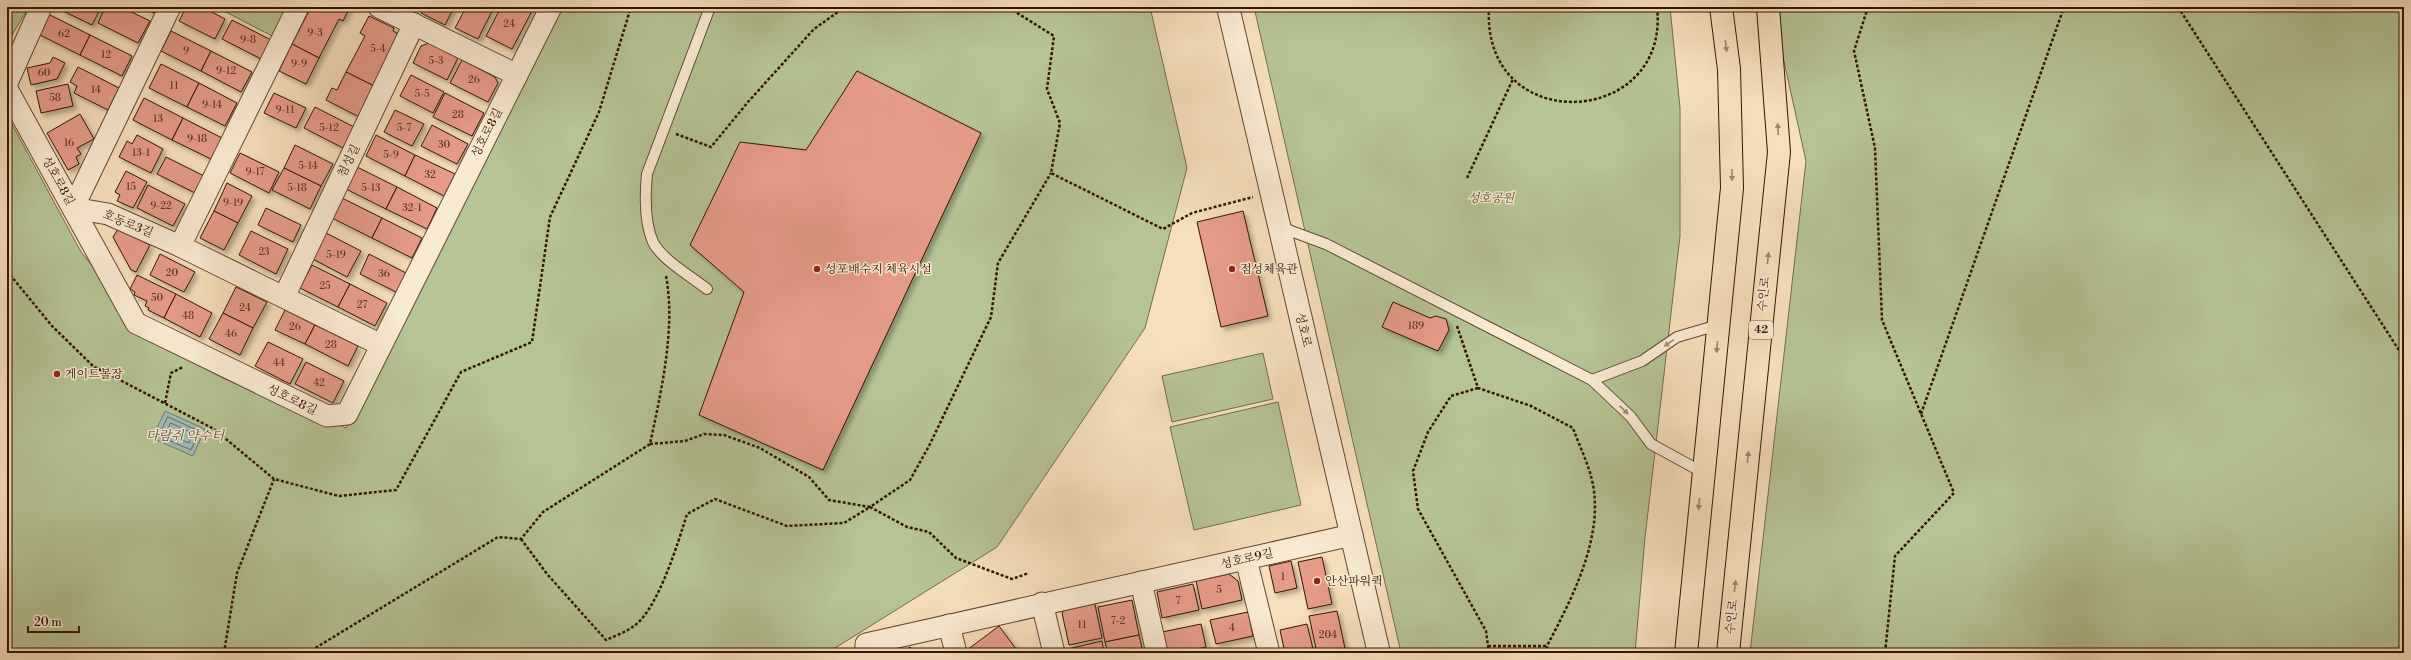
<svg xmlns="http://www.w3.org/2000/svg" width="2411" height="660" viewBox="0 0 2411 660" font-family="'Libre Bodoni','Noto Serif KR',serif">
<style>
.green{fill:#b6c395;stroke:#746c4c}
.water{fill:#9dbcb5;stroke:#72796e}
.lines{fill:none;stroke-linecap:round;stroke-linejoin:round}
.shore{stroke:#68685c;stroke-width:1}
.building{fill:#e69b89;stroke:#321504;filter:url(#shadow)}
.service-casing{stroke:#634832;stroke-width:12}
.minor-casing{stroke:#634832;stroke-width:23}
.tertiary-casing{stroke:#634832;stroke-width:24}
.trunk-casing{stroke:#321504;stroke-width:24}
.path{stroke:#321504;stroke-width:2.5;stroke-dasharray:3 2;stroke-linecap:butt}
.service{stroke:#f9ead3;stroke-width:10}
.minor{stroke:#f9ead3;stroke-width:21}
.tertiary{stroke:#f9ead3;stroke-width:22}
.trunk{stroke:#f6dfbc;stroke-width:22}
.oneway{fill:#9e8469}
.oneway2{fill:#9f8a76}
.poi-dot{fill:#8f2418;stroke:#f9ead3;stroke-width:1.5}
.labels{text-anchor:middle;dominant-baseline:central;stroke-width:3;stroke-linejoin:round;paint-order:stroke}
.number-label{font-size:10px;fill:#5f3625}
.shield{fill:#f9ead3;stroke:#6e5542;stroke-width:1}
.shield-label{font-size:11px;font-weight:bold;fill:#321504}
.street-label{font-size:12px;fill:#321504;stroke:#f9ead3}
.park-label{font-size:12px;font-style:italic;fill:#5a4930;stroke:#f9ead3}
.poi-label{font-size:12px;fill:#321504;stroke:#f9ead3;text-anchor:start}
.water-label{font-size:13px;font-style:italic;fill:#574f42;stroke:#f9ead3}
</style>
<defs>
<filter id="shadow"><feDropShadow dx="3.5" dy="3.5" stdDeviation="2" flood-color="#0004"/></filter>
</defs>
<rect width="100%" height="100%" fill="#f6dfbc"/>
<filter id="stains"><feTurbulence type="fractalNoise" baseFrequency=".005" numOctaves="4"/><feColorMatrix values="0 0 0 0 .2 0 0 0 0 .09 0 0 0 0 .02 0 0 0 .5 -.17"/></filter>
<radialGradient id="worn" r=".72"><stop offset=".6" stop-color="#630" stop-opacity="0"/><stop offset="1" stop-color="#630" stop-opacity=".3"/></radialGradient>
<g class="green">
<polygon points="7,7 29,7 7,43"/>
<polygon points="216,7 292,7 276,38"/>
<polygon points="561,7 1150,7 1187,168 1145,328 997,547 827,653 7,653 7,115 81,252 154,342 225,379 346,428 392,326"/>
<polygon points="1254,7 1670,7 1680,108 1680,236 1645,538 1635,653 1401,653"/>
<polygon points="1772,7 2404,7 2404,653 1750,653 1806,161"/>
<polygon points="1263,353 1273,399 1172,422 1162,376"/>
<polygon points="1278,402 1301,505 1194,530 1170,427"/>
</g>
<polygon class="water" points="165,411 205,429 193,456 152,438"/>
<g class="lines">
<g class="shore">
<polygon points="168,417 199,431 191,450 159,436"/>
<polygon points="171,423 192,433 189,443 166,434"/>
</g>
</g>
<g class="building">
<polygon points="64,7 101,7 92,25 63,11"/>
<polygon points="105,7 121,7 150,21 138,43 98,23"/>
<polygon points="143,7 157,7 154,13"/>
<polygon points="186,7 202,7 225,19 215,39 179,21"/>
<polygon points="311,7 350,7 343,21 339,19 319,58 292,44"/>
<polygon points="424,7 454,7 445,25 421,13"/>
<polygon points="466,7 494,7 478,39 455,28"/>
<polygon points="501,7 524,7 532,11 512,49 486,36"/>
<polygon points="524,7 534,7 532,11"/>
<polygon points="48,14 90,35 80,55 38,34"/>
<polygon points="369,16 394,28 393,31 400,35 374,86 346,72 365,36 360,33"/>
<polygon points="232,20 273,41 263,60 222,39"/>
<polygon points="171,31 211,51 201,71 161,51"/>
<polygon points="90,35 132,56 122,76 80,55"/>
<polygon points="429,43 458,58 447,80 413,63 421,46"/>
<polygon points="292,44 319,58 306,84 279,71"/>
<polygon points="211,51 252,72 241,92 201,71"/>
<polygon points="53,57 65,63 57,79 31,85 27,68 50,63"/>
<polygon points="462,60 495,77 498,83 488,102 450,83"/>
<polygon points="161,64 199,83 187,107 149,88"/>
<polygon points="78,67 119,88 108,110 74,93 77,86 70,82"/>
<polygon points="857,71 981,133 823,470 699,415 744,292 690,245 740,142 806,150"/>
<polygon points="346,72 374,86 361,118 326,100 332,88 337,90"/>
<polygon points="411,75 444,92 433,113 400,96"/>
<polygon points="199,83 237,103 225,126 187,107"/>
<polygon points="68,84 73,106 41,113 36,91"/>
<polygon points="274,93 306,108 296,128 264,113"/>
<polygon points="445,93 484,113 472,136 433,117"/>
<polygon points="144,98 183,118 172,140 133,120"/>
<polygon points="315,107 354,127 343,148 304,128"/>
<polygon points="395,110 424,124 412,146 384,132"/>
<polygon points="80,114 94,139 77,148 81,154 76,157 79,164 68,170 47,133"/>
<polygon points="183,118 222,138 211,159 172,140"/>
<polygon points="432,125 468,144 457,164 421,146"/>
<polygon points="137,135 163,149 151,173 119,157 127,141 132,144"/>
<polygon points="376,135 415,155 405,176 366,156"/>
<polygon points="295,145 333,164 321,186 284,168"/>
<polygon points="240,153 279,172 269,193 230,173"/>
<polygon points="415,155 455,174 444,196 405,176"/>
<polygon points="166,157 204,176 195,193 157,174"/>
<polygon points="357,167 397,187 386,209 346,189"/>
<polygon points="284,168 321,186 310,209 272,190"/>
<polygon points="126,171 147,182 133,208 117,201 120,195 115,192"/>
<polygon points="227,183 252,196 238,223 214,211"/>
<polygon points="148,185 185,204 173,226 137,208"/>
<polygon points="397,187 437,208 427,229 386,209"/>
<polygon points="342,198 382,218 372,238 332,218"/>
<polygon points="266,208 301,225 293,242 258,225"/>
<polygon points="214,211 238,223 224,250 200,238"/>
<polygon points="1243,211 1268,316 1221,327 1197,222"/>
<polygon points="382,218 422,238 412,258 372,238"/>
<polygon points="118,229 150,245 136,272 131,270 113,237"/>
<polygon points="251,231 288,249 276,274 239,255"/>
<polygon points="324,232 361,251 347,277 311,258"/>
<polygon points="160,254 195,272 184,292 150,275"/>
<polygon points="369,254 408,274 398,293 360,274"/>
<polygon points="312,265 350,284 338,307 300,288"/>
<polygon points="137,275 176,294 164,318 148,310 149,308 145,306 147,301 134,295 135,292 130,289"/>
<polygon points="350,284 387,303 375,326 338,307"/>
<polygon points="236,287 267,302 253,328 223,313"/>
<polygon points="176,294 212,313 200,337 164,318"/>
<polygon points="1393,302 1430,318 1436,316 1446,319 1449,330 1438,351 1382,327"/>
<polygon points="285,310 315,325 305,344 275,330"/>
<polygon points="223,313 253,328 240,355 209,339"/>
<polygon points="315,325 358,346 348,366 305,344"/>
<polygon points="268,342 303,359 290,384 255,366"/>
<polygon points="306,362 344,381 333,403 295,384"/>
<polygon points="1322,557 1332,604 1308,609 1298,562"/>
<polygon points="1291,561 1297,588 1275,593 1269,566"/>
<polygon points="1229,574 1238,581 1242,600 1202,609 1196,581"/>
<polygon points="1193,584 1199,610 1162,618 1157,592"/>
<polygon points="1094,600 1102,638 1069,645 1062,613 1067,606"/>
<polygon points="1132,600 1139,635 1105,642 1098,607"/>
<polygon points="1337,611 1346,653 1317,653 1309,616"/>
<polygon points="1248,612 1253,636 1216,644 1210,620"/>
<polygon points="1201,624 1206,647 1178,653 1166,653 1162,632"/>
<polygon points="1307,624 1314,653 1285,653 1280,630"/>
<polygon points="999,626 1019,653 969,653 967,650"/>
<polygon points="1139,635 1143,653 1108,653 1105,642"/>
<polygon points="1102,641 1104,653 1069,653 1068,649"/>
<polygon points="910,647 915,653 902,653"/>
</g>
<g class="lines">
<defs>
<g id="service">
<polyline points="1280,227 1326,244 1592,380"/>
<path d="M707 289C692 277 661 259 653 242 644 222 645 195 647 174L710 7"/>
<polyline points="1702,472 1651,444 1631,417 1592,380 1642,361 1677,337 1718,325"/>
</g>
<g id="minor">
<polyline points="170,7 73,208 108,214 180,246 381,345"/>
<polyline points="379,7 517,75"/>
<polyline points="7,83 41,7"/>
<polyline points="7,89 136,323 327,416 347,414 551,7"/>
<polyline points="180,246 298,7"/>
<polyline points="284,297 414,24"/>
<polyline points="1246,559 1269,653"/>
<polyline points="1141,582 1157,653"/>
<polyline points="1042,603 1054,653"/>
<polyline points="949,625 956,653"/>
<polyline points="866,653 866,644 1352,535"/>
</g>
<polyline id="tertiary" points="1228,7 1379,653"/>
<g id="trunk">
<polyline points="1686,653 1732,188 1729,69 1721,7"/>
<polyline points="1728,653 1779,152 1768,7"/>
</g>
</defs>
<use href="#service" class="service-casing"/>
<use href="#minor" class="minor-casing"/>
<use href="#tertiary" class="tertiary-casing"/>
<use href="#trunk" class="trunk-casing"/>
<g class="path">
<polyline points="998,7 1014,11 1054,36 1047,89 1060,123 1051,173 1163,229 1192,213 1253,197"/>
<path d="M1489 7C1481 139 1671 128 1657 7"/>
<polyline points="1868,7 1854,51 1875,148 1882,320 1954,493 1895,556 1885,653"/>
<polyline points="2178,7 2404,358"/>
<polyline points="676,134 711,147 748,102 814,29 845,7"/>
<polyline points="1467,178 1513,79"/>
<polyline points="7,271 52,326 93,366 214,429 274,479 339,496 396,490 461,372 532,342 550,217 599,112 631,7"/>
<path d="M1457 326 1478 388 1531 406 1573 428C1579 445 1588 463 1592 480 1605 536 1572 598 1547 646V653"/>
<polyline points="1478,388 1451,396 1428,432 1413,471 1418,509 1486,631 1489,653"/>
<polyline points="165,403 171,373 183,367"/>
<polyline points="1921,414 2064,7"/>
<polyline points="650,444 685,441 704,434 724,435 760,448 809,477 829,500 870,507 910,480 929,446 991,317 998,263 1051,173"/>
<path d="M521 539 547 574 606 640C615 636 626 632 634 626 658 609 678 543 687 514L715 499 787 526 844 523 870 507 907 527 929 532 956 558 1012 579 1029 573"/>
<polyline points="1488,646 1547,646"/>
<polyline points="224,653 237,573 274,479"/>
<path d="M307 653 498 537 521 539 543 512 650 444C661 392 676 328 666 276"/>
</g>
<use href="#service" class="service"/>
<use href="#minor" class="minor"/>
<use href="#tertiary" class="tertiary"/>
<use href="#trunk" class="trunk"/>
</g>
<defs><path id="oneway-solid" d="M-6-.8H1V-3.2L6.5 0L1 3.2V.8H-6Z"/></defs>
<g class="oneway">
<use href="#oneway-solid" transform="translate(1726 46) rotate(83)"/>
<use href="#oneway-solid" transform="translate(1778 129) rotate(-94)"/>
<use href="#oneway-solid" transform="translate(1732 175) rotate(89)"/>
<use href="#oneway-solid" transform="translate(1768 258) rotate(-84)"/>
<use href="#oneway-solid" transform="translate(1717 347) rotate(94)"/>
<use href="#oneway-solid" transform="translate(1748 457) rotate(-84)"/>
<use href="#oneway-solid" transform="translate(1699 504) rotate(95)"/>
<use href="#oneway-solid" transform="translate(1735 586) rotate(-84)"/>
</g>
<g class="oneway2">
<use href="#oneway-solid" transform="translate(1669 343) rotate(145)"/>
<use href="#oneway-solid" transform="translate(1624 410) rotate(44)"/>
</g>
<g class="poi-dot">
<circle cx="817" cy="269" r="4"/>
<circle cx="1232" cy="269" r="4"/>
<circle cx="57" cy="374" r="4"/>
<circle cx="1317" cy="581" r="4"/>
</g>
<g class="labels">
<g class="number-label">
<text x="509" y="24">24</text>
<text x="315" y="33">9-3</text>
<text x="64" y="34">62</text>
<text x="248" y="40">9-8</text>
<text x="378" y="49">5-4</text>
<text x="186" y="51">9</text>
<text x="106" y="55">12</text>
<text x="436" y="61">5-3</text>
<text x="299" y="64">9-9</text>
<text x="226" y="71">9-12</text>
<text x="44" y="73">60</text>
<text x="474" y="80">26</text>
<text x="174" y="86">11</text>
<text x="96" y="90">14</text>
<text x="422" y="94">5-5</text>
<text x="55" y="98">58</text>
<text x="212" y="105">9-14</text>
<text x="285" y="110">9-11</text>
<text x="458" y="115">28</text>
<text x="158" y="119">13</text>
<text x="329" y="128">5-12</text>
<text x="404" y="128">5-7</text>
<text x="197" y="139">9-18</text>
<text x="69" y="143">16</text>
<text x="444" y="145">30</text>
<text x="141" y="153">13-1</text>
<text x="391" y="155">5-9</text>
<text x="308" y="166">5-14</text>
<text x="255" y="172">9-17</text>
<text x="430" y="175">32</text>
<text x="131" y="187">15</text>
<text x="297" y="188">5-18</text>
<text x="371" y="188">5-13</text>
<text x="233" y="203">9-19</text>
<text x="161" y="206">9-22</text>
<text x="412" y="208">32-1</text>
<text x="264" y="252">23</text>
<text x="336" y="255">5-19</text>
<text x="172" y="273">20</text>
<text x="384" y="274">36</text>
<text x="325" y="286">25</text>
<text x="157" y="298">50</text>
<text x="362" y="305">27</text>
<text x="245" y="308">24</text>
<text x="188" y="316">48</text>
<text x="1416" y="326">189</text>
<text x="295" y="327">26</text>
<text x="231" y="334">46</text>
<text x="331" y="345">28</text>
<text x="279" y="363">44</text>
<text x="319" y="383">42</text>
<text x="1283" y="577">1</text>
<text x="1219" y="590">5</text>
<text x="1178" y="601">7</text>
<text x="1118" y="621">7-2</text>
<text x="1082" y="625">11</text>
<text x="1232" y="628">4</text>
<text x="1328" y="635">204</text>
</g>
<rect class="shield" x="1749" y="321" width="24" height="18" rx="3"/>
<g class="shield-label">
<text x="1761" y="330">42</text>
</g>
<g class="street-label">
<text transform="translate(487 133) rotate(-63)">성호로8길</text>
<text transform="translate(349 161) rotate(-64)">첨성길</text>
<text transform="translate(58 181) rotate(61)">성호로8길</text>
<text transform="translate(128 224) rotate(22)">호동로3길</text>
<text transform="translate(1764 294) rotate(-84)">수인로</text>
<text transform="translate(1303 330) rotate(77)">성호로</text>
<text transform="translate(292 400) rotate(26)">성호로8길</text>
<text transform="translate(1247 559) rotate(-13)">성호로9길</text>
<text transform="translate(1732 617) rotate(-84)">수인로</text>
</g>
<g class="park-label">
<text x="1491" y="198">성호공원</text>
</g>
<g class="poi-label">
<text x="825" y="269">성포배수지 체육시설</text>
<text x="1240" y="269">점성체육관</text>
<text x="65" y="374">게이트볼장</text>
<text x="1325" y="581">안산파워퀵</text>
</g>
<g class="water-label">
<text x="185" y="436">다람쥐 약수터</text>
</g>
</g>
<rect width="2411" height="660" fill="none" stroke="#f6dfbc" stroke-width="24"/>
<rect x="8" y="8" width="2395" height="644" fill="none" stroke="#321504" stroke-width="2"/>
<rect x="12" y="12" width="2387" height="636" fill="none" stroke="#321504"/>
<path d="M28 626v6h51v-6" fill="none" stroke="#321504" stroke-width="2"/>
<text x="34" y="626" font-size="12" fill="#321504" stroke="#f9ead3" stroke-width="3" paint-order="stroke">20 m</text>
<rect width="100%" height="100%" filter="url(#stains)"/>
<rect width="100%" height="100%" fill="url(#worn)"/>
</svg>
